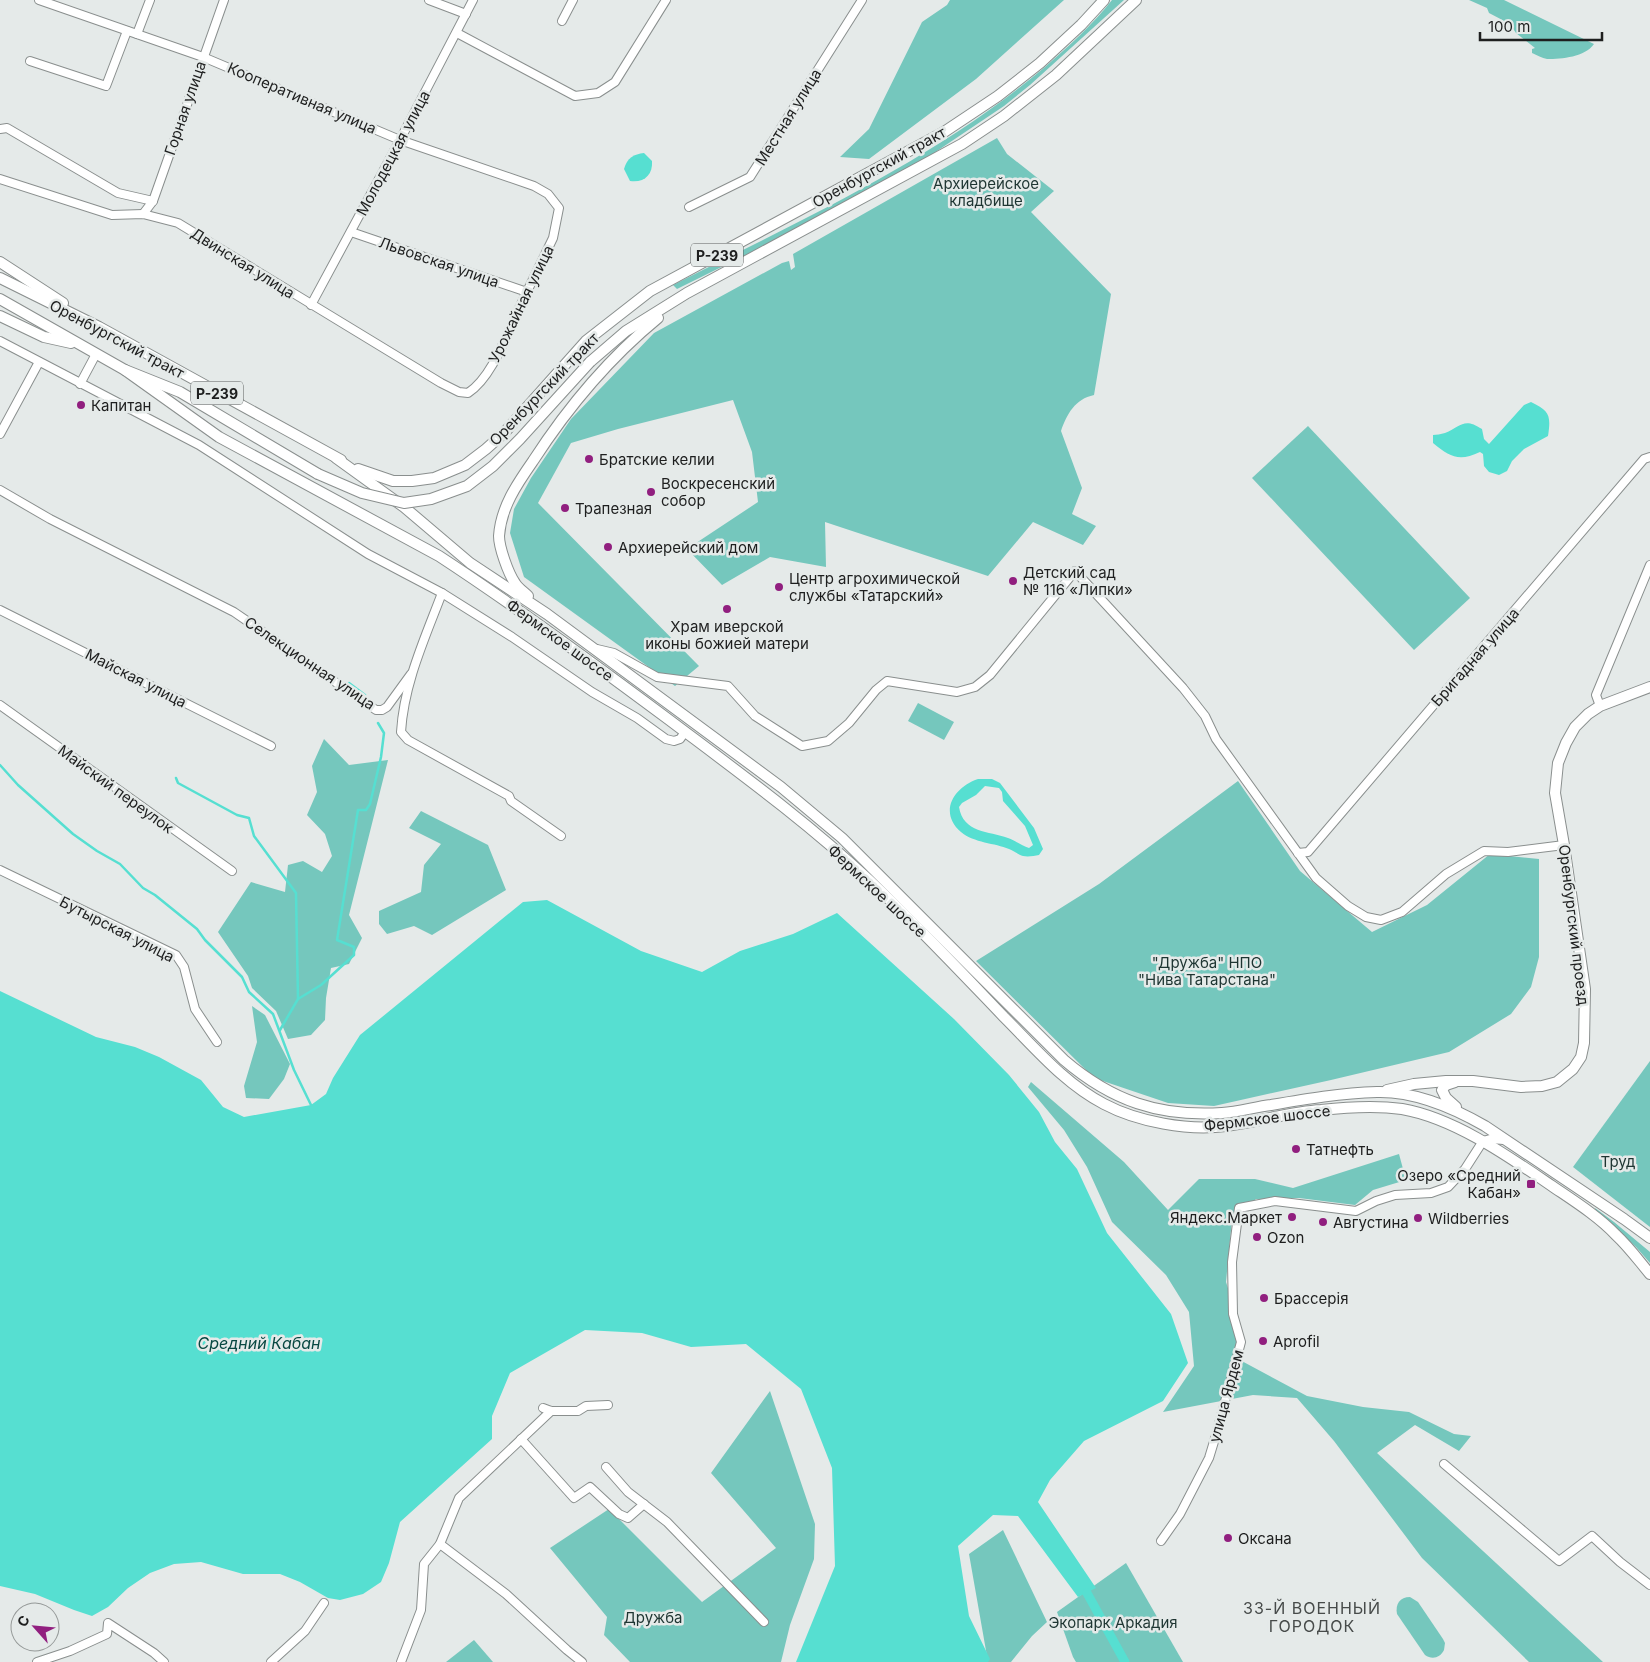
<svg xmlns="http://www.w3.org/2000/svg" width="1650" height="1662" viewBox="0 0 1650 1662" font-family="Inter,sans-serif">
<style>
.green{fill:#75c7bd}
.water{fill:#56dfd1;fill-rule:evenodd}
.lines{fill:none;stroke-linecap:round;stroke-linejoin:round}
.stream{stroke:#56dfd1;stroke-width:2.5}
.canal{stroke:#56dfd1;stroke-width:9}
.minor-casing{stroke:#8a8f8e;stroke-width:10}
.major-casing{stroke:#8a8f8e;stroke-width:12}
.minor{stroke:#fff;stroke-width:8}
.major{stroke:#fff;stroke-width:10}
.major-bridge-casing{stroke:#8a8f8e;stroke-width:12;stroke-linecap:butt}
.major-bridge{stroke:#fff;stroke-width:10}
.poi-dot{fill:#911f7f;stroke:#e5eae9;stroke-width:2}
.labels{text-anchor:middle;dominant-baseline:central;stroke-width:5;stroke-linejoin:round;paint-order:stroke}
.shield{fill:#e5eae9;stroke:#5a5c5c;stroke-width:1}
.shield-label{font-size:14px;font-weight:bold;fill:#1e1f1f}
.street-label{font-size:15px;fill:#1e1f1f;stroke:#e5eae9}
.park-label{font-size:15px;fill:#1e3532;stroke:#e5eae9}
.poi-label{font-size:15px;fill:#1e1f1f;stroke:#e5eae9;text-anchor:start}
.water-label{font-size:16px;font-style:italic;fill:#084842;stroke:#e5eae9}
.neighbourhood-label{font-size:16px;letter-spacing:1px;fill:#474b4a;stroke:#e5eae9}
</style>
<rect width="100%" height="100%" fill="#e5eae9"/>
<g class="green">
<polygon points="950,0 1064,0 976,79 869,159 840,157 869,129 922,22 947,5"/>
<path d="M1112 0H1124L1030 85 1004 106 931 155 776 240 677 289 673 285C801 220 935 160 1045 67 1069 46 1093 24 1112 0Z"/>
<path d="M1469 0H1504L1594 44C1585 57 1562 59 1547 59 1542 58 1537 55 1532 53V49L1535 48 1516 33 1510 24 1489 13 1487 8Z"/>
<path d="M997 138 1007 154 1054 191 1031 212 1111 294 1094 395C1075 399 1067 414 1061 431L1082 488 1072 514 1096 526 1083 545 1033 522 988 576 825 522 826 567 770 557 722 585 687 549 758 502 752 452 733 400 618 429 571 443 538 503 699 666 675 686 524 577 510 533 514 509 531 478 571 419 654 333 782 263 789 261 791 270 795 267 793 254Z"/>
<polygon points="1308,426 1470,598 1414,650 1252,478"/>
<polygon points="918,703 954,722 944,740 908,721"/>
<polygon points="324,739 349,765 388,760 349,915 362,938 349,964 331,968 326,998 325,1020 311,1035 288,1039 276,1011 252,988 248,976 218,932 251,882 285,892 288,865 303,861 322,872 332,856 325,834 307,815 317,792 312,766"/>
<polygon points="1238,781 1300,871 1372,932 1427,905 1490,854 1539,859 1539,957 1531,987 1511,1014 1449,1052 1331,1080 1214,1106 1168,1103 1094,1078 976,961 1099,884"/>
<polygon points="421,811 488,845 506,890 432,935 414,926 387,934 379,924 379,911 421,892 424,865 441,844 409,828"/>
<polygon points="252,1006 265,1015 290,1064 284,1079 269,1099 246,1098 244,1086 257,1042"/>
<polygon points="1650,1061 1650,1227 1573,1167"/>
<polygon points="1031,1082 1124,1162 1168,1210 1199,1179 1255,1179 1293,1188 1399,1154 1406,1180 1373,1190 1355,1205 1299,1198 1256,1199 1232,1219 1226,1282 1245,1341 1238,1359 1307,1396 1363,1407 1409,1412 1454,1434 1471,1436 1459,1451 1415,1425 1377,1453 1603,1662 1529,1662 1422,1558 1334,1441 1297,1398 1253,1395 1163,1412 1194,1366 1189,1312 1166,1275 1112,1222 1087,1167 1064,1130 1028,1087"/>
<polygon points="1595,1208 1614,1222 1650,1252 1650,1263 1636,1247 1596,1211"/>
<polygon points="770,1391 815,1524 814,1559 790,1625 781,1662 630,1662 604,1635 607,1617 550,1548 609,1509 702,1602 776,1548 711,1473"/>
<polygon points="1003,1530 1047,1622 1032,1636 1011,1662 988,1662 969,1554"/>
<polygon points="1126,1563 1183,1662 1076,1662 1073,1657 1057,1612"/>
<path d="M1410 1597 1418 1602 1443 1639 1445 1643 1444 1650C1440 1658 1432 1660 1425 1655L1397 1614C1395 1604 1400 1597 1410 1597Z"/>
<polygon points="474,1640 493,1662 446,1662"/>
</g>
<g class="water">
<path d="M644 153 652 161C653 175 644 183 630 181L624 169C627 158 634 154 644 153Z"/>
<path d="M1531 402C1550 411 1551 416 1548 436L1524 449 1512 461 1507 471 1499 475 1489 472 1484 466 1483 454 1480 452C1459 462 1450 457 1433 443V435C1436 435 1441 434 1445 433 1461 426 1464 417 1482 429L1484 439 1489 444 1524 405Z"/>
<path d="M978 779H992L1000 783 1034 828 1043 849 1039 855C1034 856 1028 857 1023 856 1019 855 1014 851 1009 849 995 843 974 843 961 832 938 812 954 787 978 779ZM985 786 999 788 1002 792 1003 801 1025 826 1033 845 1029 848C1022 846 1016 841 1008 838 989 831 963 833 959 807L962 803 976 795Z"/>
<polygon points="547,900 641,951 702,972 740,951 793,934 837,913 954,1019 1009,1075 1039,1112 1055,1142 1077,1169 1107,1233 1171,1314 1188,1363 1163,1401 1084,1441 1050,1480 1038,1502 1096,1588 1078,1597 1018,1516 993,1515 958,1546 969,1616 990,1659 988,1662 796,1662 835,1566 832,1468 801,1389 746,1344 691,1347 642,1333 585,1330 510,1373 492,1416 492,1439 400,1522 389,1563 381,1582 363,1594 340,1600 328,1598 300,1582 280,1574 243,1574 201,1562 174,1564 150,1573 128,1588 108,1607 92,1616 74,1610 35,1594 0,1586 0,991 96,1037 135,1047 159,1057 201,1080 223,1107 244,1117 311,1105 326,1094 333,1078 360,1035 523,902"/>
</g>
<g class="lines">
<g class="stream">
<polyline points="349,683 365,695 367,700"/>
<polyline points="0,765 18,785 73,834 97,851 120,864 143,888 155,895 197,929 205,940 242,977 249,992 273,1014 294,1070 311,1105"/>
<polyline points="176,778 178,783 237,815 249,818 254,836 296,893 298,999"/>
<polyline points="280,1030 298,999 321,985 354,955 354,947 337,940 358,810 366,810 370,804 381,757 384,733 378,723"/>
</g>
<polyline class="canal" points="1087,1593 1125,1662"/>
<defs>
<g id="minor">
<polyline points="429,0 466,14"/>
<polyline points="562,21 573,0"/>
<polyline points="457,33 575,96 598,93 615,82 666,0"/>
<polyline points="137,34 150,0"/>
<polyline points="30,61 106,86 127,31"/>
<polyline points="0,129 7,128 118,193 153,201"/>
<path d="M0 179 112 215 143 214 178 223 441 383 459 392 468 393C491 378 505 339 516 315 528 289 541 263 553 238L559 208 548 194 534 186 400 140 203 57 39 0"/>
<polyline points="689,207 750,177 862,0"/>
<polyline points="143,214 153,201 224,0"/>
<polyline points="351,232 527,292"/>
<polyline points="311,305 400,140 473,0"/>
<polyline points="0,341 199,445 368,554 442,593 512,637 592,692 637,718 666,739 674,741 680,739 685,732"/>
<polyline points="80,384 96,354"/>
<polyline points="0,434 39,362"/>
<polyline points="0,490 50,519 234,612 376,710 382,710 387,707 411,674"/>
<path d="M442 593C425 638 404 683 401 732L408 740 509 796 511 801 561 836"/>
<polyline points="0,610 271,746"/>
<polyline points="597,649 614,653 657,677 728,686 755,716 802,746 828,741 849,723 876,690 887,681 957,692 975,687 990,675 1075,571 1183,688 1205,716 1216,739 1316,878 1348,906 1366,917 1381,920 1402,912 1446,874 1484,851 1508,852 1564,845"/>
<polyline points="0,705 232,871"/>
<polyline points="1600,706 1596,695 1650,565"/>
<polyline points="1298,853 1308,852 1644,459 1650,457"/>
<polyline points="0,870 176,955 184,967 195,1009 217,1042"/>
<polyline points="543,1408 551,1411 578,1411 586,1406 608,1405"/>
<polyline points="521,1439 574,1498 590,1487 619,1514 628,1518 644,1504"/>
<polyline points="1444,1464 1559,1561 1592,1536 1620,1562 1650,1585"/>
<polyline points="606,1467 628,1492 667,1522 764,1622"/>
<polyline points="1161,1541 1180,1514 1209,1458 1216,1435 1241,1342 1233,1314 1232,1262 1239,1208 1275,1201 1356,1211 1376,1201 1395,1195 1431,1193 1448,1187 1465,1169 1483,1141 1490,1139 1504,1140"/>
<polyline points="440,1544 506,1594 567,1650 582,1662"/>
<polyline points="37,1662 70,1651 107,1634 108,1623 154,1653 164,1662"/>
<polyline points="271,1662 305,1631 324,1603"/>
<polyline points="401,1662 421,1610 424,1564 440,1544 459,1498 551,1411"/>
</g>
<g id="major">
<polyline points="0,262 63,303"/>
<polyline points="0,278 99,327 341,460"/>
<polyline points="0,299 125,370 180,392 318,474"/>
<polyline points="0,316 44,337 71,343"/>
<polyline points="590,362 626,331 687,293 962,144 1004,116 1056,75 1136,0"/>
<path d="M125 370 219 437 439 556C517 607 593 663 668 719 737 771 806 821 869 880 916 924 960 971 1004 1017 1035 1048 1065 1084 1104 1104 1138 1122 1188 1131 1226 1126 1258 1122 1289 1112 1321 1110 1347 1107 1375 1105 1402 1109 1454 1118 1508 1156 1552 1186 1574 1201 1598 1216 1616 1235 1629 1247 1639 1261 1650 1274"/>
<path d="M336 458 404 507 470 563 547 614 781 787 842 838 1064 1060C1112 1101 1159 1117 1222 1113 1238 1112 1255 1107 1271 1105 1306 1099 1341 1093 1377 1092 1415 1091 1452 1107 1485 1126L1624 1219 1650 1238"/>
<polyline points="358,469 393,481 412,481 434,478 465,465 486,449 505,432 586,341 650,291 944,132 998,96 1040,63 1081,25 1104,0"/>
<path d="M528 596C524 592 518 588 515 583 508 573 499 547 499 536 501 507 517 484 533 461 568 407 608 359 658 318"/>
<polyline points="1455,1082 1446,1085 1442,1090 1446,1098 1456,1107"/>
<polyline points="1387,1090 1414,1084 1446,1081 1473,1081 1521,1087 1542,1086 1557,1082 1573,1069 1581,1057 1584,1043 1585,989 1564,845 1555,793 1558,763 1566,743 1575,727 1588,714 1600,706 1650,687"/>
</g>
</defs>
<use href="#minor" class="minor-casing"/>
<use href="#major" class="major-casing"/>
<use href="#minor" class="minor"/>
<use href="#major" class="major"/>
<defs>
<polyline id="major-bridge" points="318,474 362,493 404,503 431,499 467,486 493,466 520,439 590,362"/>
</defs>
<use href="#major-bridge" class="major-bridge-casing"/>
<use href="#major-bridge" class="major-bridge"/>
</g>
<g class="poi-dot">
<circle cx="81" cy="405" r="5"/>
<circle cx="589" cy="459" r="5"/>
<circle cx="651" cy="492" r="5"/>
<circle cx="565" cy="508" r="5"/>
<circle cx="608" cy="547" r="5"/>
<circle cx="1013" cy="581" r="5"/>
<circle cx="779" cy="587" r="5"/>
<circle cx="727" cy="609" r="5"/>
<circle cx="1296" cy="1149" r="5"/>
<rect x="1526" y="1179" width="10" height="10" rx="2.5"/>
<circle cx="1292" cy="1217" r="5"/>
<circle cx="1418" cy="1218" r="5"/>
<circle cx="1323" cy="1222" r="5"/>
<circle cx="1257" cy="1237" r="5"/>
<circle cx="1264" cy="1298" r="5"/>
<circle cx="1263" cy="1341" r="5"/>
<circle cx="1228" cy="1538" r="5"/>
</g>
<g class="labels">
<g class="shield">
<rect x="691" y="243.5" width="52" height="23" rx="4"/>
<rect x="191" y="381.5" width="52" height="23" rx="4"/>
</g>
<g class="shield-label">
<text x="717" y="255">Р-239</text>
<text x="217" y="393">Р-239</text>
</g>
<g class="street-label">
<text transform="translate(302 98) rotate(23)">Кооперативная улица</text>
<text transform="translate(185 108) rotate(-71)">Горная улица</text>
<text transform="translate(788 117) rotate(-58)">Местная улица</text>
<text transform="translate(393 153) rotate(-62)">Молодецкая улица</text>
<text transform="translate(879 167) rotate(-29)">Оренбургский тракт</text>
<text transform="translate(439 262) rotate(19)">Львовская улица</text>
<text transform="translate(243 263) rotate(32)">Двинская улица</text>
<text transform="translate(521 304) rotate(-64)">Урожайная улица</text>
<text transform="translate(117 339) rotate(28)">Оренбургский тракт</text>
<text transform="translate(544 389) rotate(-46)">Оренбургский тракт</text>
<text transform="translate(560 640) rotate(36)">Фермское шоссе</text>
<text transform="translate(1475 657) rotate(-49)">Бригадная улица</text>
<text transform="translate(310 663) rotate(34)">Селекционная улица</text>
<text transform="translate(136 678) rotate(27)">Майская улица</text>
<text transform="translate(116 789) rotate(36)">Майский переулок</text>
<text transform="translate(877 891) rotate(43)">Фермское шоссе</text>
<text transform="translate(1574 925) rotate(83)">Оренбургский проезд</text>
<text transform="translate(117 929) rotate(27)">Бутырская улица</text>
<text transform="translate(1267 1118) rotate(-7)">Фермское шоссе</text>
<text transform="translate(1226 1396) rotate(-75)">улица Ярдем</text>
</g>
<g class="park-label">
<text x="986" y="183">Архиерейское<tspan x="986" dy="17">кладбище</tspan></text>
<text x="1207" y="962">"Дружба" НПО<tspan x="1207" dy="17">"Нива Татарстана"</tspan></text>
<text x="1618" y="1161">Труд</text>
<text x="653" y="1617">Дружба</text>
<text x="1113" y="1622">Экопарк Аркадия</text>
</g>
<g class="poi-label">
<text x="91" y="405">Капитан</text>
<text x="599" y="459">Братские келии</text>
<text x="661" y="483">Воскресенский<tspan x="661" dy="17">собор</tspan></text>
<text x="575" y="508">Трапезная</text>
<text x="618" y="547">Архиерейский дом</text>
<text x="1023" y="572">Детский сад<tspan x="1023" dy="17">№ 116 «Липки»</tspan></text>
<text x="789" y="578">Центр агрохимической<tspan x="789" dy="17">службы «Татарский»</tspan></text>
<text x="727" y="626" text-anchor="middle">Храм иверской<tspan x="727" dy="17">иконы божией матери</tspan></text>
<text x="1306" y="1149">Татнефть</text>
<text x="1521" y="1175" text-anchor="end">Озеро «Средний<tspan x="1521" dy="17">Кабан»</tspan></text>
<text x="1282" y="1217" text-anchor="end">Яндекс.Маркет</text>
<text x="1428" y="1218">Wildberries</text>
<text x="1333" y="1222">Августина</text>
<text x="1267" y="1237">Ozon</text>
<text x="1274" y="1298">Брассерiя</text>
<text x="1273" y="1341">Aprofil</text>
<text x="1238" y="1538">Оксана</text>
</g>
<g class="water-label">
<text x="259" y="1343">Средний Кабан</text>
</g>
<g class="neighbourhood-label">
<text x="1312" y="1608">33-Й ВОЕННЫЙ<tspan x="1312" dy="18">ГОРОДОК</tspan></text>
</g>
</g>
<g transform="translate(35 1627) rotate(297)"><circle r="24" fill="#e5eae9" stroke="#959998"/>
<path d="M0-4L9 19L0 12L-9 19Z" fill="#911f7f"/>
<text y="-8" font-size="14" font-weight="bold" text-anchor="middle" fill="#1e1f1f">С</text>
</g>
<path d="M1480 32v8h122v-8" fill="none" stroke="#1e1f1f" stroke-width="2.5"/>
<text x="1488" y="32" font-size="15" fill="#1e1f1f" stroke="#e5eae9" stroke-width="4" paint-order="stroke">100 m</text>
</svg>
